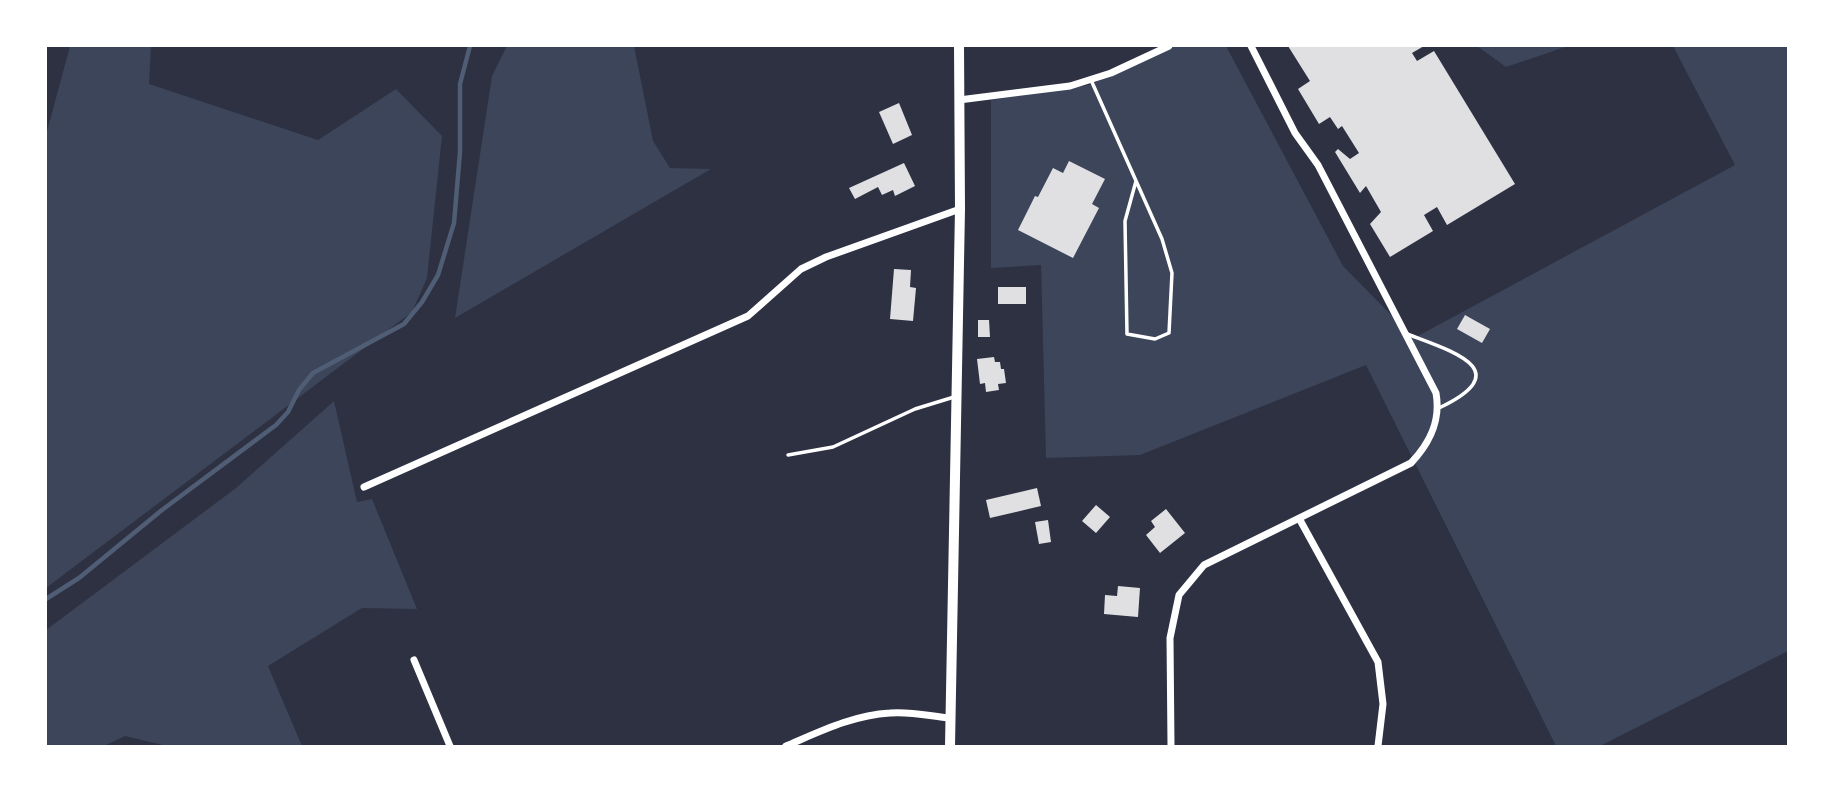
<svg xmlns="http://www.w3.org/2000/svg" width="1834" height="792" viewBox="0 0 1834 792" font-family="Helvetica,sans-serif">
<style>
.green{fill:#3c4559}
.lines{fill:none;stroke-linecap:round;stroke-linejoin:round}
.stream{stroke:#4f5d75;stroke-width:4.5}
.building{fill:#e0e0e3}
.service{stroke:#fff;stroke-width:3.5}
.minor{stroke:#fff;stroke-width:7}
.secondary{stroke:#fff;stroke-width:10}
</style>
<rect width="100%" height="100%" fill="#2d3142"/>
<g class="green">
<polygon points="70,46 151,46 149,84 318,140 396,89 442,136 427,278 412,312 46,588 46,135"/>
<polygon points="507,46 634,46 653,141 670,168 711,169 455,318 492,76"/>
<polygon points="1176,46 1226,46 1343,266 1414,338 1735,165 1673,46 1788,46 1788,651 1600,746 1556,746 1366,365 1140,455 1046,458 1041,265 991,268 991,100 1089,85"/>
<polygon points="1477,46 1568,46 1506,67"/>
<polygon points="334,401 357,502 372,499 417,609 362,608 268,666 302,746 167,746 125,736 104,746 46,746 46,630 236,488"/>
</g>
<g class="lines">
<polyline class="stream" points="46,599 79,578 162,510 276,425 288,412 299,390 313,373 404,324 422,302 438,275 454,223 460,152 460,84 470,46"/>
</g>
<g class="building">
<polygon points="1288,46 1424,46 1412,53 1417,61 1434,51 1515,184 1447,225 1437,207 1424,215 1433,231 1390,257 1370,224 1381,212 1366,186 1360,193 1335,152 1338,149 1350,159 1359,153 1342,126 1338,129 1330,117 1319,124 1298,89 1310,81"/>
<polygon points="899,103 912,135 893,144 879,112"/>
<polygon points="1069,161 1105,179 1092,204 1099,208 1073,258 1018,230 1035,196 1038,197 1053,168 1063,173"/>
<polygon points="904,163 915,186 895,196 893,190 882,195 878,187 855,199 849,188"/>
<polygon points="894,269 911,270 910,287 916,288 913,321 890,319"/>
<rect x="998" y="287" width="28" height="17"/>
<polygon points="1465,315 1490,329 1482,343 1457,329"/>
<polygon points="978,320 989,320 990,337 978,337"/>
<polygon points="994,357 995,362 1000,362 1001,369 1004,369 1006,383 998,384 999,390 986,392 985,383 980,384 977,359"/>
<polygon points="1037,488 1041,506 990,518 986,500"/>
<polygon points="1096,505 1110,517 1096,533 1082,521"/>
<polygon points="1166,509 1185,533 1160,553 1146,535 1155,527 1151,521"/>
<polygon points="1048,520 1051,542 1039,544 1035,522"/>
<polygon points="1118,586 1140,588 1138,617 1104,614 1105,595 1117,596"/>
</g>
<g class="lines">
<g class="service">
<polyline points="1091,80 1162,239 1172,273 1169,333 1155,339 1127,334 1125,221 1136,181"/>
<path d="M1407 334C1451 351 1519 370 1439 408"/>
<polyline points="788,455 833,447 915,409 954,397"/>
</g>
<g class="minor">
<polyline points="959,100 1070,86 1111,73 1169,46"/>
<polyline points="364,487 748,316 801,269 826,257 960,209"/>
<polyline points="1300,520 1378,662 1383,704 1378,746"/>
<polyline points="414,660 450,746"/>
<path d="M786 746C819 732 853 715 890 713 909 711 930 716 950 718"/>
<path d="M1171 746 1170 638 1179 595 1204 565 1411 463C1430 443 1441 421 1436 393L1318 165 1295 133 1251 46"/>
</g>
<polyline class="secondary" points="950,746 960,209 959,46"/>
</g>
<rect width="1834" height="792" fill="none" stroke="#ffffff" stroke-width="94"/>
</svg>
